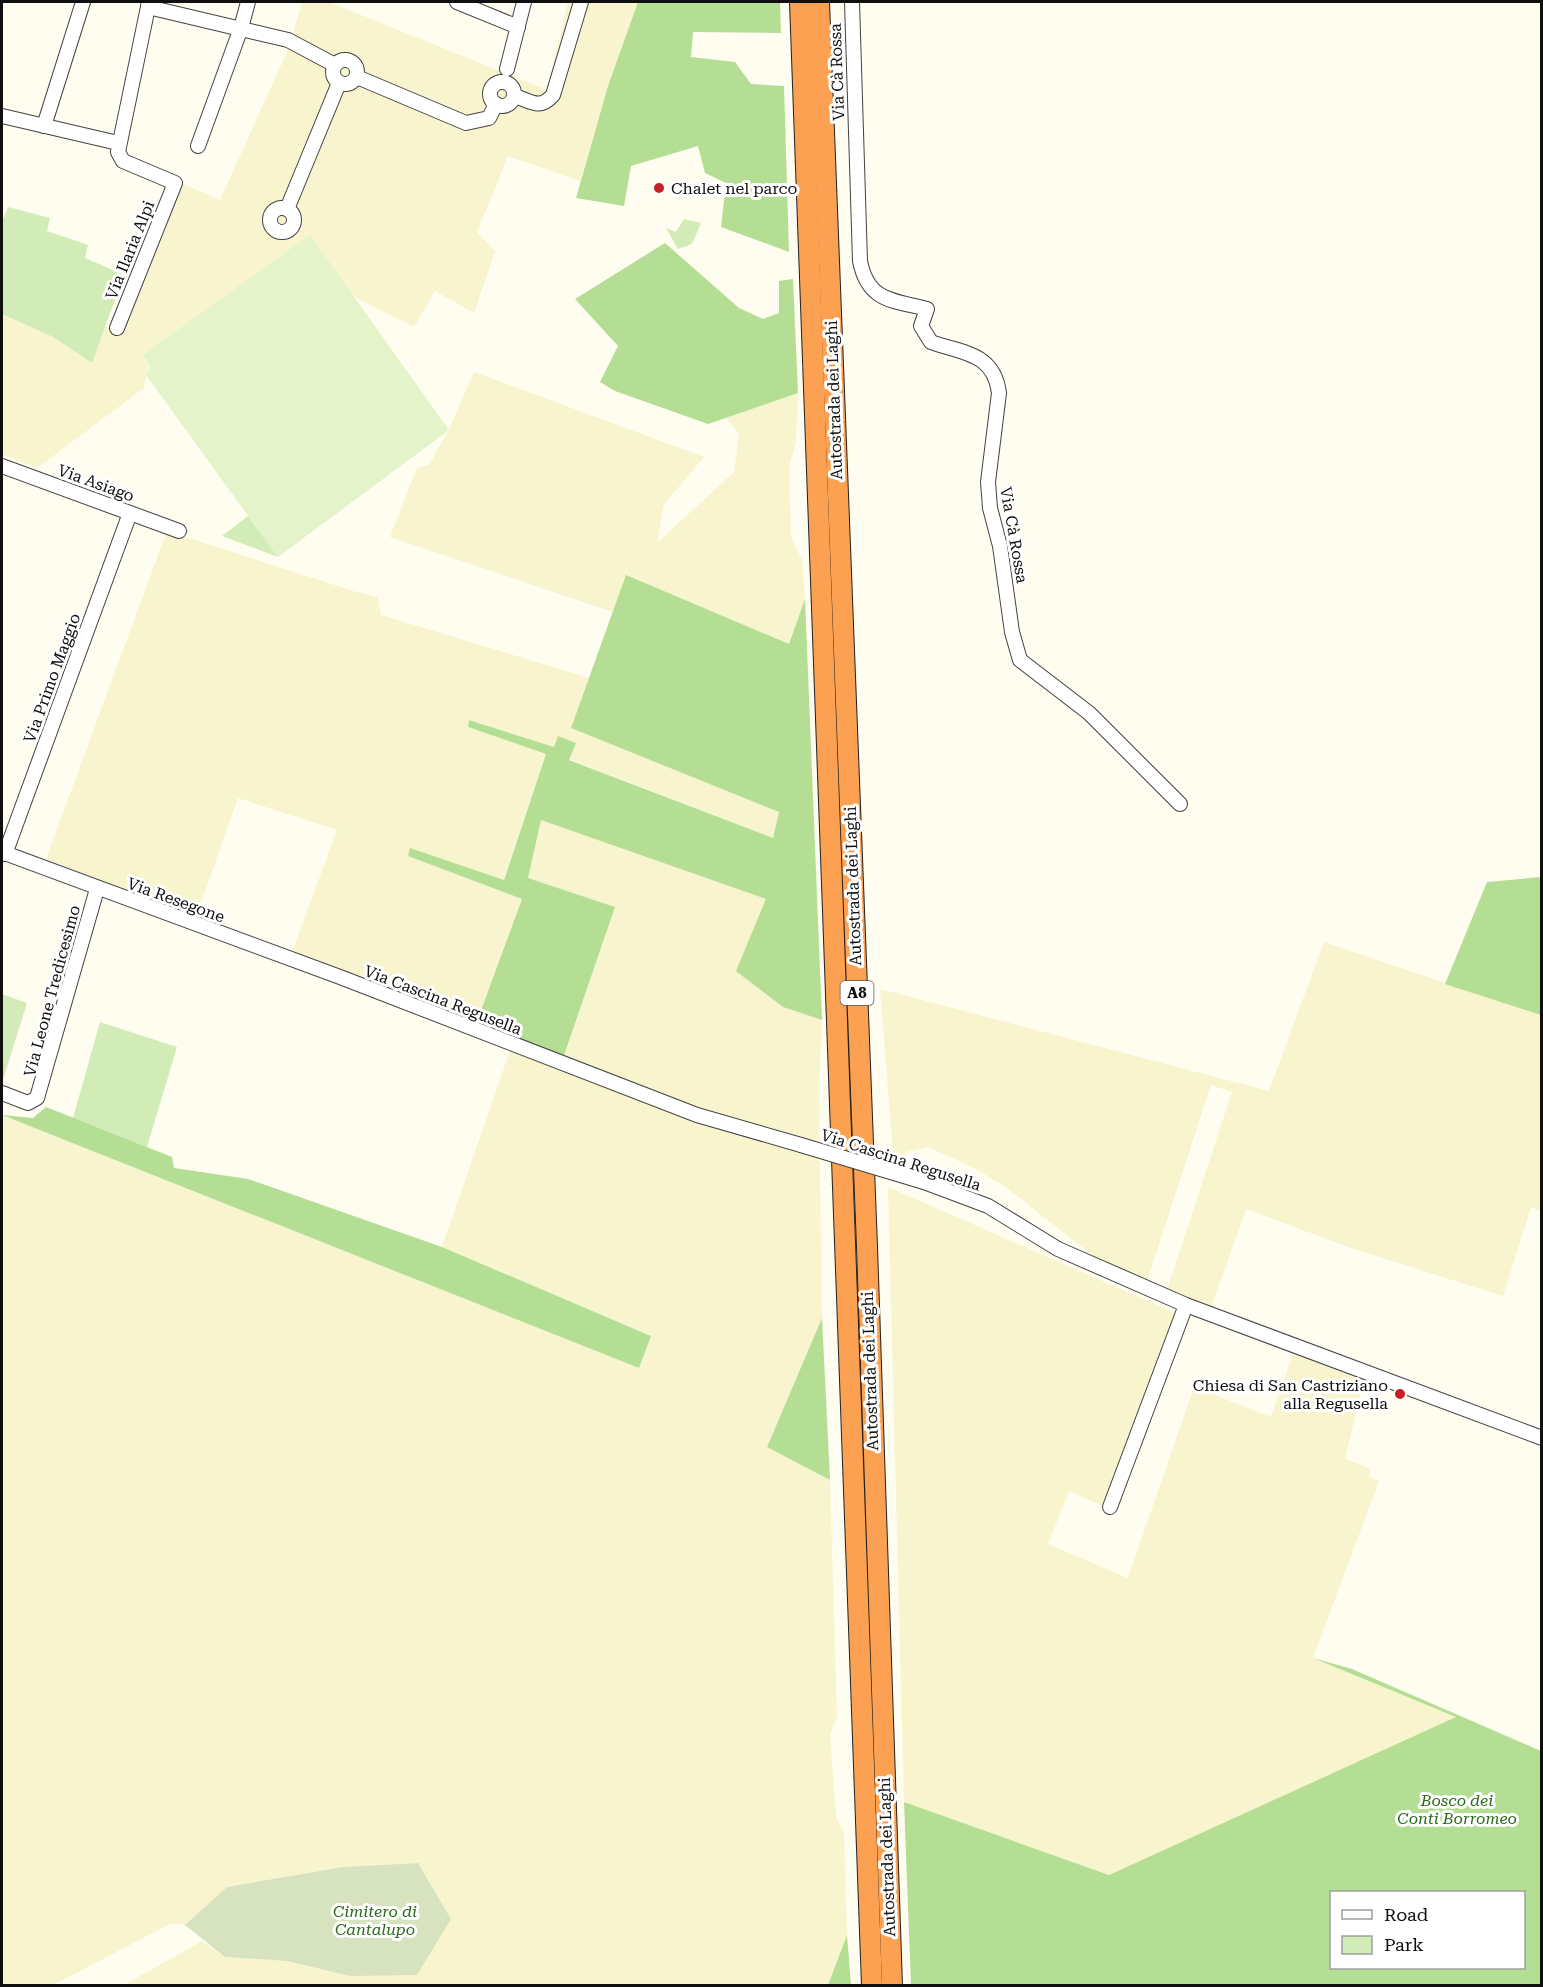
<svg xmlns="http://www.w3.org/2000/svg" width="1543" height="1987" viewBox="0 0 1543 1987" font-family="'Roboto Serif',serif">
<style>
.farmland{fill:#f7f4ce}
.green{fill:#d2ecb7}
.forest{fill:#b5de95;fill-rule:evenodd}
.cemetery{fill:#d7e3bf}
.pitch{fill:#e4f3c9}
.lines{fill:none;stroke-linecap:round;stroke-linejoin:round}
.minor-casing{stroke:#424242;stroke-width:16}
.highway-casing{stroke:#202020;stroke-width:22}
.minor{stroke:#fff;stroke-width:14}
.highway{stroke:#fca151;stroke-width:20}
.minor-bridge-casing{stroke:#424242;stroke-width:16;stroke-linecap:butt}
.minor-bridge{stroke:#fff;stroke-width:14}
.poi-dot{fill:#c71e24;stroke:#fff;stroke-width:2}
.labels{text-anchor:middle;dominant-baseline:central;stroke-width:6;stroke-linejoin:round;paint-order:stroke}
.shield{fill:#fff;stroke:#575757;stroke-width:1.5}
.shield-label{font-size:15px;font-weight:bold;fill:#0f0f0f}
.street-label{font-size:16px;fill:#0f0f0f;stroke:#fff}
.poi-label{font-size:16px;fill:#0f0f0f;stroke:#fff;text-anchor:start}
.park-label{font-size:16px;font-style:italic;fill:#2a6b1a;stroke:#fff}
</style>
<rect width="100%" height="100%" fill="#fffcf0"/>
<g class="farmland">
<polygon points="302,2 329,2 547,90 568,2 638,2 608,86 580,181 508,156 477,232 495,251 474,313 435,291 414,327 354,297 143,356 151,369 146,375 144,388 37,468 2,454 2,314 53,337 91,363 106,326 123,333 183,184 220,200 289,48"/>
<polygon points="474,372 704,457 664,504 657,543 734,472 739,434 726,418 798,393 796,443 789,465 791,537 802,560 805,599 789,644 627,576 613,612 390,537 417,468 429,465 449,430"/>
<polygon points="167,531 353,591 378,597 381,615 589,678 571,728 779,812 773,838 569,759 576,743 558,736 554,747 469,720 468,727 546,754 503,880 411,849 408,856 522,899 476,1024 291,955 337,830 238,798 196,917 46,859"/>
<polygon points="541,819 767,899 783,1007 822,1020 819,1086 822,1318 767,1446 830,1480 837,1717 830,1734 836,1817 844,1832 847,1935 828,1985 124,1985 202,1941 225,1957 287,1961 350,1976 451,1919 418,1863 343,1867 227,1887 185,1925 172,1923 53,1985 2,1985 2,1115 639,1368 650,1335 442,1247 513,1042 615,907 528,878"/>
<polygon points="1324,942 1541,1015 1541,1211 1531,1207 1503,1296 1354,1249 1246,1209 1211,1308 1167,1290 1232,1092 1211,1085 1147,1281 1101,1262 1003,1185 974,1168 928,1147 906,1152 901,1166 894,1164 880,989 1269,1091"/>
<polygon points="888,1187 1178,1314 1105,1507 1069,1491 1048,1544 1128,1578 1194,1387 1271,1417 1294,1351 1364,1378 1345,1459 1371,1469 1369,1477 1379,1481 1313,1658 1457,1717 1109,1875 904,1802"/>
</g>
<g class="green">
<polygon points="8,207 50,218 47,231 88,245 85,258 124,275 92,363 53,337 2,314 2,222"/>
<polygon points="684,219 701,223 692,244 678,249 666,228 676,232"/>
<polygon points="248,516 278,557 222,536"/>
<polygon points="2,994 27,1003 2,1083"/>
<polygon points="100,1022 177,1047 147,1147 73,1118"/>
</g>
<g class="forest">
<polygon points="638,2 780,2 781,33 693,32 691,57 735,62 751,84 784,86 789,252 721,227 726,183 705,173 698,146 631,166 624,206 576,198 608,86"/>
<polygon points="665,243 739,308 763,319 779,313 779,281 793,279 798,393 708,424 615,391 600,382 618,346 575,299"/>
<polygon points="626,575 789,644 805,599 822,1020 783,1007 736,971 766,899 541,820 528,878 615,907 562,1061 476,1024 522,899 408,856 410,848 504,880 546,754 468,727 469,720 554,747 558,736 576,743 569,760 773,838 779,812 571,728"/>
<polygon points="1541,877 1541,1015 1445,984 1487,882"/>
<polygon points="46,1107 172,1157 174,1168 248,1179 442,1247 651,1336 639,1368 2,1115 33,1118"/>
<polygon points="822,1318 830,1480 767,1447"/>
<path d="M1313 1658 1352 1669 1541 1751V1985H911L904 1802 1109 1875 1456 1717ZM1524 1892V1968H1332V1892Z"/>
<polygon points="847,1935 851,1985 828,1985"/>
</g>
<polygon class="cemetery" points="418,1863 451,1919 417,1975 350,1976 287,1961 225,1957 185,1925 227,1887 343,1867"/>
<polygon class="pitch" points="310,235 449,430 278,557 146,375 151,368 143,355"/>
<g class="lines">
<defs>
<g id="minor">
<polyline points="457,2 518,27"/>
<path d="M852 2 860 261C868 302 893 300 927 309L921 326 931 342C961 353 994 352 999 393L988 482 990 508 1000 546 1012 632 1020 660 1089 713 1180 804"/>
<polyline points="148,7 288,40 335,65"/>
<circle cx="345" cy="72" r="12"/>
<polyline points="507,69 524,2"/>
<polyline points="357,77 466,123 489,118 496,104"/>
<circle cx="502" cy="94" r="12"/>
<path d="M515 96C532 102 540 110 553 95L581 2"/>
<polyline points="2,116 118,143"/>
<polyline points="44,126 83,2"/>
<polyline points="198,146 241,28 248,2"/>
<circle cx="282" cy="220" r="12"/>
<polyline points="287,209 339,83"/>
<polyline points="117,328 175,183 123,161 118,152 149,2"/>
<polyline points="2,466 179,531"/>
<polyline points="2,852 340,977 697,1115 801,1145"/>
<polyline points="5,854 130,513"/>
<polyline points="2,1093 28,1103 37,1098 97,889"/>
<polyline points="924,1182 988,1206 1058,1249 1186,1305 1542,1438"/>
<polyline points="1110,1507 1186,1305"/>
</g>
<g id="highway">
<polyline points="800,2 872,1986"/>
<polyline points="819,2 867,1247 892,1986"/>
</g>
</defs>
<use href="#minor" class="minor-casing"/>
<use href="#highway" class="highway-casing"/>
<use href="#minor" class="minor"/>
<use href="#highway" class="highway"/>
<defs>
<polyline id="minor-bridge" points="801,1145 924,1182"/>
</defs>
<use href="#minor-bridge" class="minor-bridge-casing"/>
<use href="#minor-bridge" class="minor-bridge"/>
</g>
<g class="poi-dot">
<circle cx="659" cy="188" r="6"/>
<circle cx="1400" cy="1394" r="6"/>
</g>
<g class="labels">
<rect class="shield" x="840.5" y="981" width="33" height="24" rx="4.5"/>
<g class="shield-label">
<text x="857" y="993">A8</text>
</g>
<g class="street-label">
<text transform="translate(837 72) rotate(-92)">Via Cà Rossa</text>
<text transform="translate(130 250) rotate(-68)">Via Ilaria Alpi</text>
<text transform="translate(834 400) rotate(-92)">Autostrada dei Laghi</text>
<text transform="translate(96 483) rotate(20)">Via Asiago</text>
<text transform="translate(1014 535) rotate(80)">Via Cà Rossa</text>
<text transform="translate(52 678) rotate(-70)">Via Primo Maggio</text>
<text transform="translate(853 886) rotate(-92)">Autostrada dei Laghi</text>
<text transform="translate(176 900) rotate(20)">Via Resegone</text>
<text transform="translate(52 991) rotate(-75)">Via Leone Tredicesimo</text>
<text transform="translate(443 1000) rotate(21)">Via Cascina Regusella</text>
<text transform="translate(901 1160) rotate(18)">Via Cascina Regusella</text>
<text transform="translate(870 1371) rotate(-92)">Autostrada dei Laghi</text>
<text transform="translate(887 1857) rotate(-92)">Autostrada dei Laghi</text>
</g>
<g class="poi-label">
<text x="671" y="188">Chalet nel parco</text>
<text x="1388" y="1385" text-anchor="end">Chiesa di San Castriziano<tspan x="1388" dy="18">alla Regusella</tspan></text>
</g>
<g class="park-label">
<text x="1457" y="1800">Bosco dei<tspan x="1457" dy="18">Conti Borromeo</tspan></text>
<text x="375" y="1911">Cimitero di<tspan x="375" dy="18">Cantalupo</tspan></text>
</g>
</g>
<rect width="1543" height="1987" fill="none" stroke="#0f0f0f" stroke-width="6"/>
<rect x="1330" y="1891" width="195" height="78" fill="#ffffff" stroke="#9f9f9f" stroke-width="1.5"/>
<rect x="1342" y="1910" width="30" height="9" fill="#ffffff" stroke="#9f9f9f" stroke-width="1.5"/>
<text x="1384" y="1921" font-size="18" fill="#0f0f0f">Road</text>
<rect x="1342" y="1936" width="30" height="18" fill="#d2ecb7" stroke="#9f9f9f" stroke-width="1.5"/>
<text x="1384" y="1951" font-size="18" fill="#0f0f0f">Park</text>
</svg>
